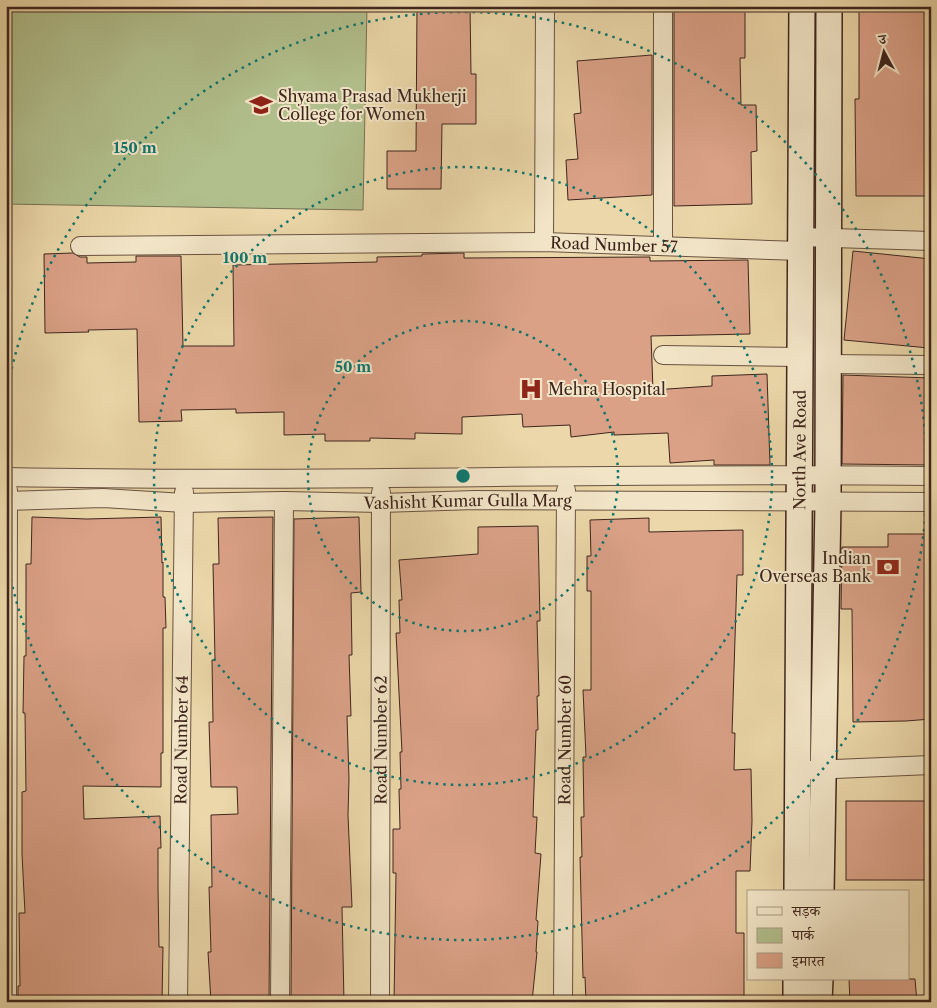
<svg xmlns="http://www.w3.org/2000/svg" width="937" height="1008" viewBox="0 0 937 1008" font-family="'Libre Caslon Text','Noto Serif Devanagari',serif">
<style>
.green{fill:#b1bf8c;stroke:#787254}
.building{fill:#daa187;stroke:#3f261d}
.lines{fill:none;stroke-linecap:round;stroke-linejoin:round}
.street-casing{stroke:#6a5240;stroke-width:20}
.secondary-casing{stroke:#3f261d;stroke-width:28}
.street{stroke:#f2e5c7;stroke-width:18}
.secondary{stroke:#f2e5c7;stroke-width:25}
.ring{fill:none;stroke:#0f766e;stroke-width:2.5;stroke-dasharray:2.5 5}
.labels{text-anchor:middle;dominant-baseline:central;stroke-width:4;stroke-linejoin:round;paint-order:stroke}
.poi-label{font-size:16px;fill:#3f261d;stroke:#f2e5c7;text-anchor:start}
.street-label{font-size:16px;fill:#3f261d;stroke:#f2e5c7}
.centre{fill:#0f766e;stroke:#f2e5c7;stroke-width:2.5}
.ring-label{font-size:15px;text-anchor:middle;font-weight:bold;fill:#0f766e;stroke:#f2e5c7;stroke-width:4;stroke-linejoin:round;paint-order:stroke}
</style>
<rect width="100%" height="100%" fill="#ebd7a9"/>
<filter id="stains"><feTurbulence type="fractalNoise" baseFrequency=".004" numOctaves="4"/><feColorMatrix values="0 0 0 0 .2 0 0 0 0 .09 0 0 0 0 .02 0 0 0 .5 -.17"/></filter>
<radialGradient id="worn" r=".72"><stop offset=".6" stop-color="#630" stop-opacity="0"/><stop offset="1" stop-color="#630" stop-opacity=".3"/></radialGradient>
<polygon class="green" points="6,6 367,6 363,210 6,204"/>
<g class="building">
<polygon points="417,6 470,6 471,74 476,74 476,124 442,124 441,189 387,189 387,151 416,151"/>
<polygon points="745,9 745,58 740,58 741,105 756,105 757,151 751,152 752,204 674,206 674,10"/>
<polygon points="859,10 931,10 931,143 928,143 927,196 856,196 855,99 859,99"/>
<polygon points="652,55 652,195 568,200 566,160 578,159 574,114 581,113 577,61"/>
<polygon points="853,251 931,259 931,330 929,348 844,340"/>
<polygon points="73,253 80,257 87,257 87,263 136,262 136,256 181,256 183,346 234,346 233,265 377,262 377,257 422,256 422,254 464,253 464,258 650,257 650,261 748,260 750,334 651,336 653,390 712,386 712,376 767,374 770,465 714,465 714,460 670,463 668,433 614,435 614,432 571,437 570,425 523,427 522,414 462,417 462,434 415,433 415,439 370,438 370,441 325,441 325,434 284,435 284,412 236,413 236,409 181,410 182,421 139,422 137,329 88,330 89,332 45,333 44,254"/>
<polygon points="843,375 931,378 930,465 842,464"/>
<polygon points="32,517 87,519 161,517 162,563 163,562 163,597 165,597 166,628 163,628 163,753 161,753 161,787 83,786 84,819 160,816 161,848 158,848 158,888 159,947 163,947 162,1002 18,1002 18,986 20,986 19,913 25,913 22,854 22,792 26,791 25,713 23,713 24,656 26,656 26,564 31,564"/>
<polygon points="273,517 269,1002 211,1002 208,952 211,952 209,887 212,887 211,815 238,814 237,787 211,787 209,722 213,722 212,660 215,660 213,564 219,564 218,518"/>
<polygon points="359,517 361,592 351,593 352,655 349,655 351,716 347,716 349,779 348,815 352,907 342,907 344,1002 291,1002 294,519"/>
<polygon points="649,518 649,532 743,530 743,575 737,575 732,733 735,733 734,770 751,769 752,821 750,871 736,871 736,933 744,933 744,1000 586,1002 585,977 583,978 580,857 582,857 581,817 584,817 583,757 586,757 583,690 591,690 591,591 587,591 587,556 591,556 590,520"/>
<polygon points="538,526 540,621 537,621 539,696 537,696 538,730 536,730 533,817 537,817 535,853 541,854 536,920 538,921 536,952 537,952 532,1002 394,1002 396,873 393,873 393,829 400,829 399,789 401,789 400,752 402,752 396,633 400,633 399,600 402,600 399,560 478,554 478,527"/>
<polygon points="888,534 931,534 931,719 906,721 853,722 852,609 841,609 842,547 888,547"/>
<rect x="846" y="801" width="85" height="79"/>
<polygon points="849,979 915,979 917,1002 850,1002"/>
</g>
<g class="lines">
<defs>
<g id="street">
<polyline points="800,237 931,241"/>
<polyline points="544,242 545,6"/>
<path id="s1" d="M80 246 544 242 800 251"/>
<polyline points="663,246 663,6"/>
<polyline points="663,355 799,357"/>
<polyline points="827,364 931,365"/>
<path d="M6 477C314 483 623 472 931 476"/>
<path id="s2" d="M6 501 103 498 184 503 284 501 381 503 475 500 931 502"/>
<polyline points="811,770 931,765"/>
<polyline points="7,1002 8,490"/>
<path id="s3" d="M178 1002 184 492"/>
<polyline points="280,1002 284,501"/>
<path id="s4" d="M380 1002 381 492"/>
<path id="s5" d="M563 1002 566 490"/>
</g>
<g id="secondary">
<path id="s6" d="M797 892 802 6"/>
<polyline points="821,892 828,503 829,6"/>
<polyline points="796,1002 796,979"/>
<polyline points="819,1002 820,979"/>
</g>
</defs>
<use href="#street" class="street-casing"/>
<use href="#secondary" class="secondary-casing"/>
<use href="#street" class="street"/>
<use href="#secondary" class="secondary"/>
</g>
<g class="ring">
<circle cx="463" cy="476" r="155"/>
<circle cx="463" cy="476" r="309"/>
<path d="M7 391A464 464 0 1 1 7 561"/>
</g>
<defs>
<symbol id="university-bare" viewBox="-9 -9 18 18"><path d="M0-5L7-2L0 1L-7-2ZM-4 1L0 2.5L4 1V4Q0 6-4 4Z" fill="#8f2418" stroke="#f2e5c7" stroke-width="2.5" paint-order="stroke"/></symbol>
<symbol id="hospital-bare" viewBox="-9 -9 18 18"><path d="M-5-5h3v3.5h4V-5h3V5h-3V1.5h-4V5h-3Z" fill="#8f2418" stroke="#f2e5c7" stroke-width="2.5" paint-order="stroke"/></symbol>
<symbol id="bank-bare" viewBox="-9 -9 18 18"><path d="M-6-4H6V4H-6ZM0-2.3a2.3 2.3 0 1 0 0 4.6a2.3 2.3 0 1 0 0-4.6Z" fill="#8f2418" stroke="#f2e5c7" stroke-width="2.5" paint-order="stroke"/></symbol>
</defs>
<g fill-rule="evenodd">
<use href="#university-bare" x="245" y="89" width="32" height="32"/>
<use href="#hospital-bare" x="515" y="373" width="32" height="32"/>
<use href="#bank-bare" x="872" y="551" width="32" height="32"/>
</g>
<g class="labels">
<g class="poi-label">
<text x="278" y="96">Shyama Prasad Mukherji<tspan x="278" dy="18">College for Women</tspan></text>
<text x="548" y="389">Mehra Hospital</text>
<text x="871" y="558" text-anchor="end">Indian<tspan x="871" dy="18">Overseas Bank</tspan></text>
</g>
<g class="street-label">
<text stroke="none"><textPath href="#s1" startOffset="534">Road Number 57</textPath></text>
<text stroke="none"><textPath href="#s6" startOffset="442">North Ave Road</textPath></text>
<text stroke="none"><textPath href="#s2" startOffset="462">Vashisht Kumar Gulla Marg</textPath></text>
<text stroke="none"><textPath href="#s5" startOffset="262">Road Number 60</textPath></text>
<text stroke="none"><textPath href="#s3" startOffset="262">Road Number 64</textPath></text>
<text stroke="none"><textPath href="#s4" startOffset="262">Road Number 62</textPath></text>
</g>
</g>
<circle cx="463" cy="476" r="8" class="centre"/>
<g class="ring-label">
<text x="135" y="153">150 m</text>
<text x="245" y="263">100 m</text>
<text x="353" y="372">50 m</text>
</g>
<rect width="937" height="1008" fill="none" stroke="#ebd7a9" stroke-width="25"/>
<rect x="8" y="8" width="922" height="993" fill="none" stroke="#3f261d" stroke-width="2.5"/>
<rect x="12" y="12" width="912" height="983" fill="none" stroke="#3f261d"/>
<rect x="747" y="890" width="162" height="90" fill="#f2e5c7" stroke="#aa9983"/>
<rect x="757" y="907" width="25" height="8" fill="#f2e5c7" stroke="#aa9983"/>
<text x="792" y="916" font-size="15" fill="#3f261d">सड़क</text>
<rect x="757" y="928" width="25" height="15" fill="#b1bf8c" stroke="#aa9983"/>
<text x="792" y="940" font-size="15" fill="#3f261d">पार्क</text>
<rect x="757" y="953" width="25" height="15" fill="#daa187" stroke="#aa9983"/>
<text x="792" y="966" font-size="15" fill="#3f261d">इमारत</text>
<g transform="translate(884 52) rotate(353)" stroke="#f2e5c7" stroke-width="4" paint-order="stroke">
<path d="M0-4L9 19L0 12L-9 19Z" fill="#3f261d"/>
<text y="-8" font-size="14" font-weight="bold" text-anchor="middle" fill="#3f261d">उ</text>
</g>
<rect width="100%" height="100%" filter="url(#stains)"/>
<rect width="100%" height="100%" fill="url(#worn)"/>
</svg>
